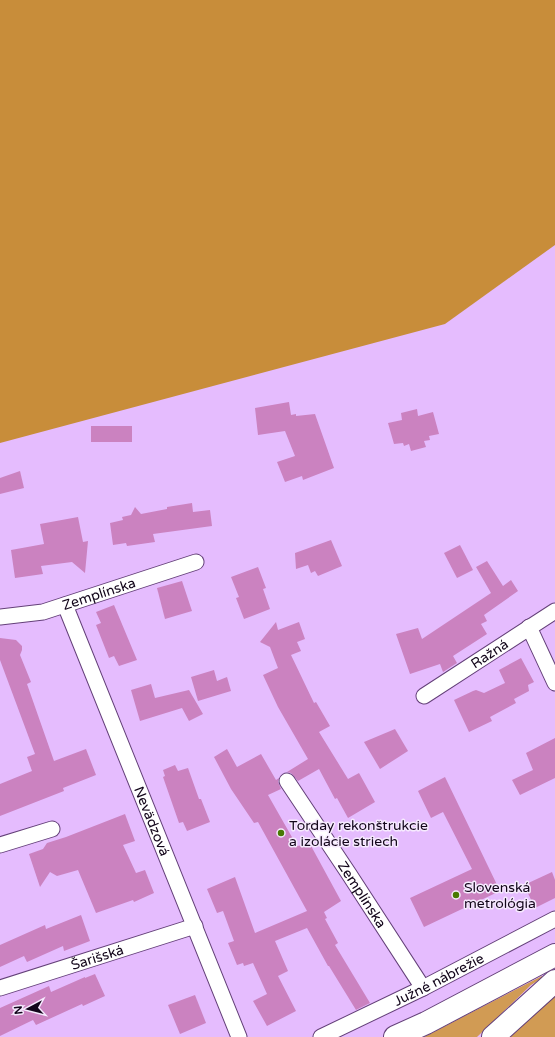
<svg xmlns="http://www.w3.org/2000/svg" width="555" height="1037" viewBox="0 0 555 1037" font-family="'Varela Round',sans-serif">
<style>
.green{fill:#d19b54}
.forest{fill:#c88d3a}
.building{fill:#cb82c0}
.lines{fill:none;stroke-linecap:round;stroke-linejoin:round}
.minor-casing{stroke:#644079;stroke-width:17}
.primary-casing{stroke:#644079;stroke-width:24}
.trunk-casing{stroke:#644079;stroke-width:24}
.minor{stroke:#fff;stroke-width:15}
.primary{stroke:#fff;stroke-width:22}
.trunk{stroke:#fff;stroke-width:22}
.poi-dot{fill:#487902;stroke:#f6eafe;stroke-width:1.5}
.labels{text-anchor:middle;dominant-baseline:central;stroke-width:3;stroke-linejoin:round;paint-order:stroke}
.street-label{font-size:14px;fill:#12051a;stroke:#f6eafe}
.poi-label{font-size:14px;fill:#12051a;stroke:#f6eafe;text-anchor:start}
</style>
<rect width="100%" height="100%" fill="#e5bcfe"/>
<g class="green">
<polygon points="542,976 542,978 531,985 477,1037 424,1037"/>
<polygon points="555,991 555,1037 504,1037"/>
</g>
<polygon class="forest" points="0,0 555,0 555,245 445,324 0,443"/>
<g class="building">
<polygon points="289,402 291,415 296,414 296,416 315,414 334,468 303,480 302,476 285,482 277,462 295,456 285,431 258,435 255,408"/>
<polygon points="417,409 418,416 433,412 439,434 429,436 430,440 424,441 426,447 411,451 409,444 404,446 403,443 394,444 388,423 402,420 401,413"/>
<rect x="91" y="426" width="41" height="16"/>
<polygon points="20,471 24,488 0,494 0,478"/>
<polygon points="192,503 193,512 210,510 212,526 153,534 155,542 127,546 126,543 113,545 110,523 123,520 122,517 131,515 135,507 141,514 167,509 167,507"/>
<polygon points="78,517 83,542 88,541 85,573 72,562 41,566 43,574 15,578 11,550 44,544 40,524"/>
<polygon points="331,540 342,566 318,576 315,571 311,573 308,565 296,569 295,553"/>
<polygon points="460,545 473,570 457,578 444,553"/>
<polygon points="487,561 503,586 511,580 518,591 484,615 487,621 481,624 487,634 453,656 457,663 443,672 440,664 410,674 396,634 418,628 422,639 491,593 476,567"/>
<polygon points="258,567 266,588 263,589 270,609 244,619 236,598 239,597 231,577"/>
<polygon points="182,581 192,611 165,619 157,588"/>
<polygon points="114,605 137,660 119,666 114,656 109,658 96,625 101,623 96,612"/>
<polygon points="276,622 278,630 299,622 305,639 297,642 301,651 291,655 314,703 316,702 330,726 319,732 348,779 359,773 375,802 348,818 337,798 335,799 319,769 298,781 291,773 287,772 308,759 278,707 263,675 278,668 270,647 260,642"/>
<polygon points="0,638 16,640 22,646 22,650 20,655 31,682 27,684 54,761 86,749 96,775 63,788 64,791 0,816 0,784 32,771 27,757 35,754 0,660"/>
<polygon points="521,658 534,682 528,685 529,691 514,699 516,703 490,717 492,721 469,732 454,700 473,691 476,690 484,693 505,683 499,670"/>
<polygon points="214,670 217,681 227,677 231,691 198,701 191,677"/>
<polygon points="151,684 155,698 189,690 203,714 189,721 182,708 140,721 131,690"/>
<polygon points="395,729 408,751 380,769 364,742"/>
<polygon points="555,738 555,778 520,795 512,780 533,770 526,753"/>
<polygon points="227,749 237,767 261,754 276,780 279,778 278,782 281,789 268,795 297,846 310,844 341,901 324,912 327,918 325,919 338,943 335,945 370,1003 356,1010 329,966 328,966 307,928 275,941 288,971 278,976 296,1011 267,1026 253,1001 267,994 253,963 244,966 243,963 237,965 228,943 234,941 223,911 217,913 207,889 235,877 255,933 307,911 258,822 254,823 231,789 214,757"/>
<polygon points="175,765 178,771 188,768 199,799 201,799 210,822 187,831 183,822 179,823 163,777 165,776 163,770"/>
<polygon points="445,777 500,891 424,927 410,898 472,869 443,812 431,818 418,791"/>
<polygon points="125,814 135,841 123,845 136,873 145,870 154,893 134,902 133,900 96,913 78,870 57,876 50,872 40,887 29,854 43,849 47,843 66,837"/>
<polygon points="552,872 555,880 555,898 535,908 524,885"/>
<polygon points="81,915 90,941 64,951 63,946 27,962 24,956 0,967 0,945 45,925 46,929"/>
<polygon points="95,974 105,996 83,1006 82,1004 36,1025 33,1020 0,1036 0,1008 49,986 51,992 85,977 85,978"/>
<polygon points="195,995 206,1023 180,1034 168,1005"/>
</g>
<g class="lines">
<defs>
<g id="minor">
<path id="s1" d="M65 605 239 1037"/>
<path id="s2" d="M0 617 43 612 196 562"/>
<polyline points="529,627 555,683"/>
<path id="s3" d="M424 696 555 611"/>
<path id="s4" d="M287 781 349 874 423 988"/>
<polyline points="0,845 52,829"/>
<path id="s5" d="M0 988 195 926"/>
<path id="s6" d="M321 1037 423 988 555 919"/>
</g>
<polyline id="primary" points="395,1037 426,1023 555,955"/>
<polyline id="trunk" points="493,1037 555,981"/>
</defs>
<use href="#minor" class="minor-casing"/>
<use href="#primary" class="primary-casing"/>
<use href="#trunk" class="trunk-casing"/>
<use href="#minor" class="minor"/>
<use href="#primary" class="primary"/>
<use href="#trunk" class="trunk"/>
</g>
<g class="poi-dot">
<circle cx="281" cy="833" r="4"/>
<circle cx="456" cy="895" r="4"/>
</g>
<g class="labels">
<g class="street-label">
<text stroke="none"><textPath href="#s2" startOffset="102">Zemplínska</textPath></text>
<text stroke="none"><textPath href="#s3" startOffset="78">Ražná</textPath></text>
<text stroke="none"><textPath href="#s1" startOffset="233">Nevädzová</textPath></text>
<text stroke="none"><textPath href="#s4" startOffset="136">Zemplínska</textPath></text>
<text stroke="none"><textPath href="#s5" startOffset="102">Šarišská</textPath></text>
<text stroke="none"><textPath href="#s6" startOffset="131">Južné nábrežie</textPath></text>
</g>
<g class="poi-label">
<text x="289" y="825">Torday rekonštrukcie<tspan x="289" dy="16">a izolácie striech</tspan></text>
<text x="464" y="887">Slovenská<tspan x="464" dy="16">metrológia</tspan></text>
</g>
</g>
<g transform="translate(28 1009) rotate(263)" stroke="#f6eafe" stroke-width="3" paint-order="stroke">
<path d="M0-3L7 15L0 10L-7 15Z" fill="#12051a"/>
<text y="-6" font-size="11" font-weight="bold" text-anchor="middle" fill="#12051a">N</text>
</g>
</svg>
